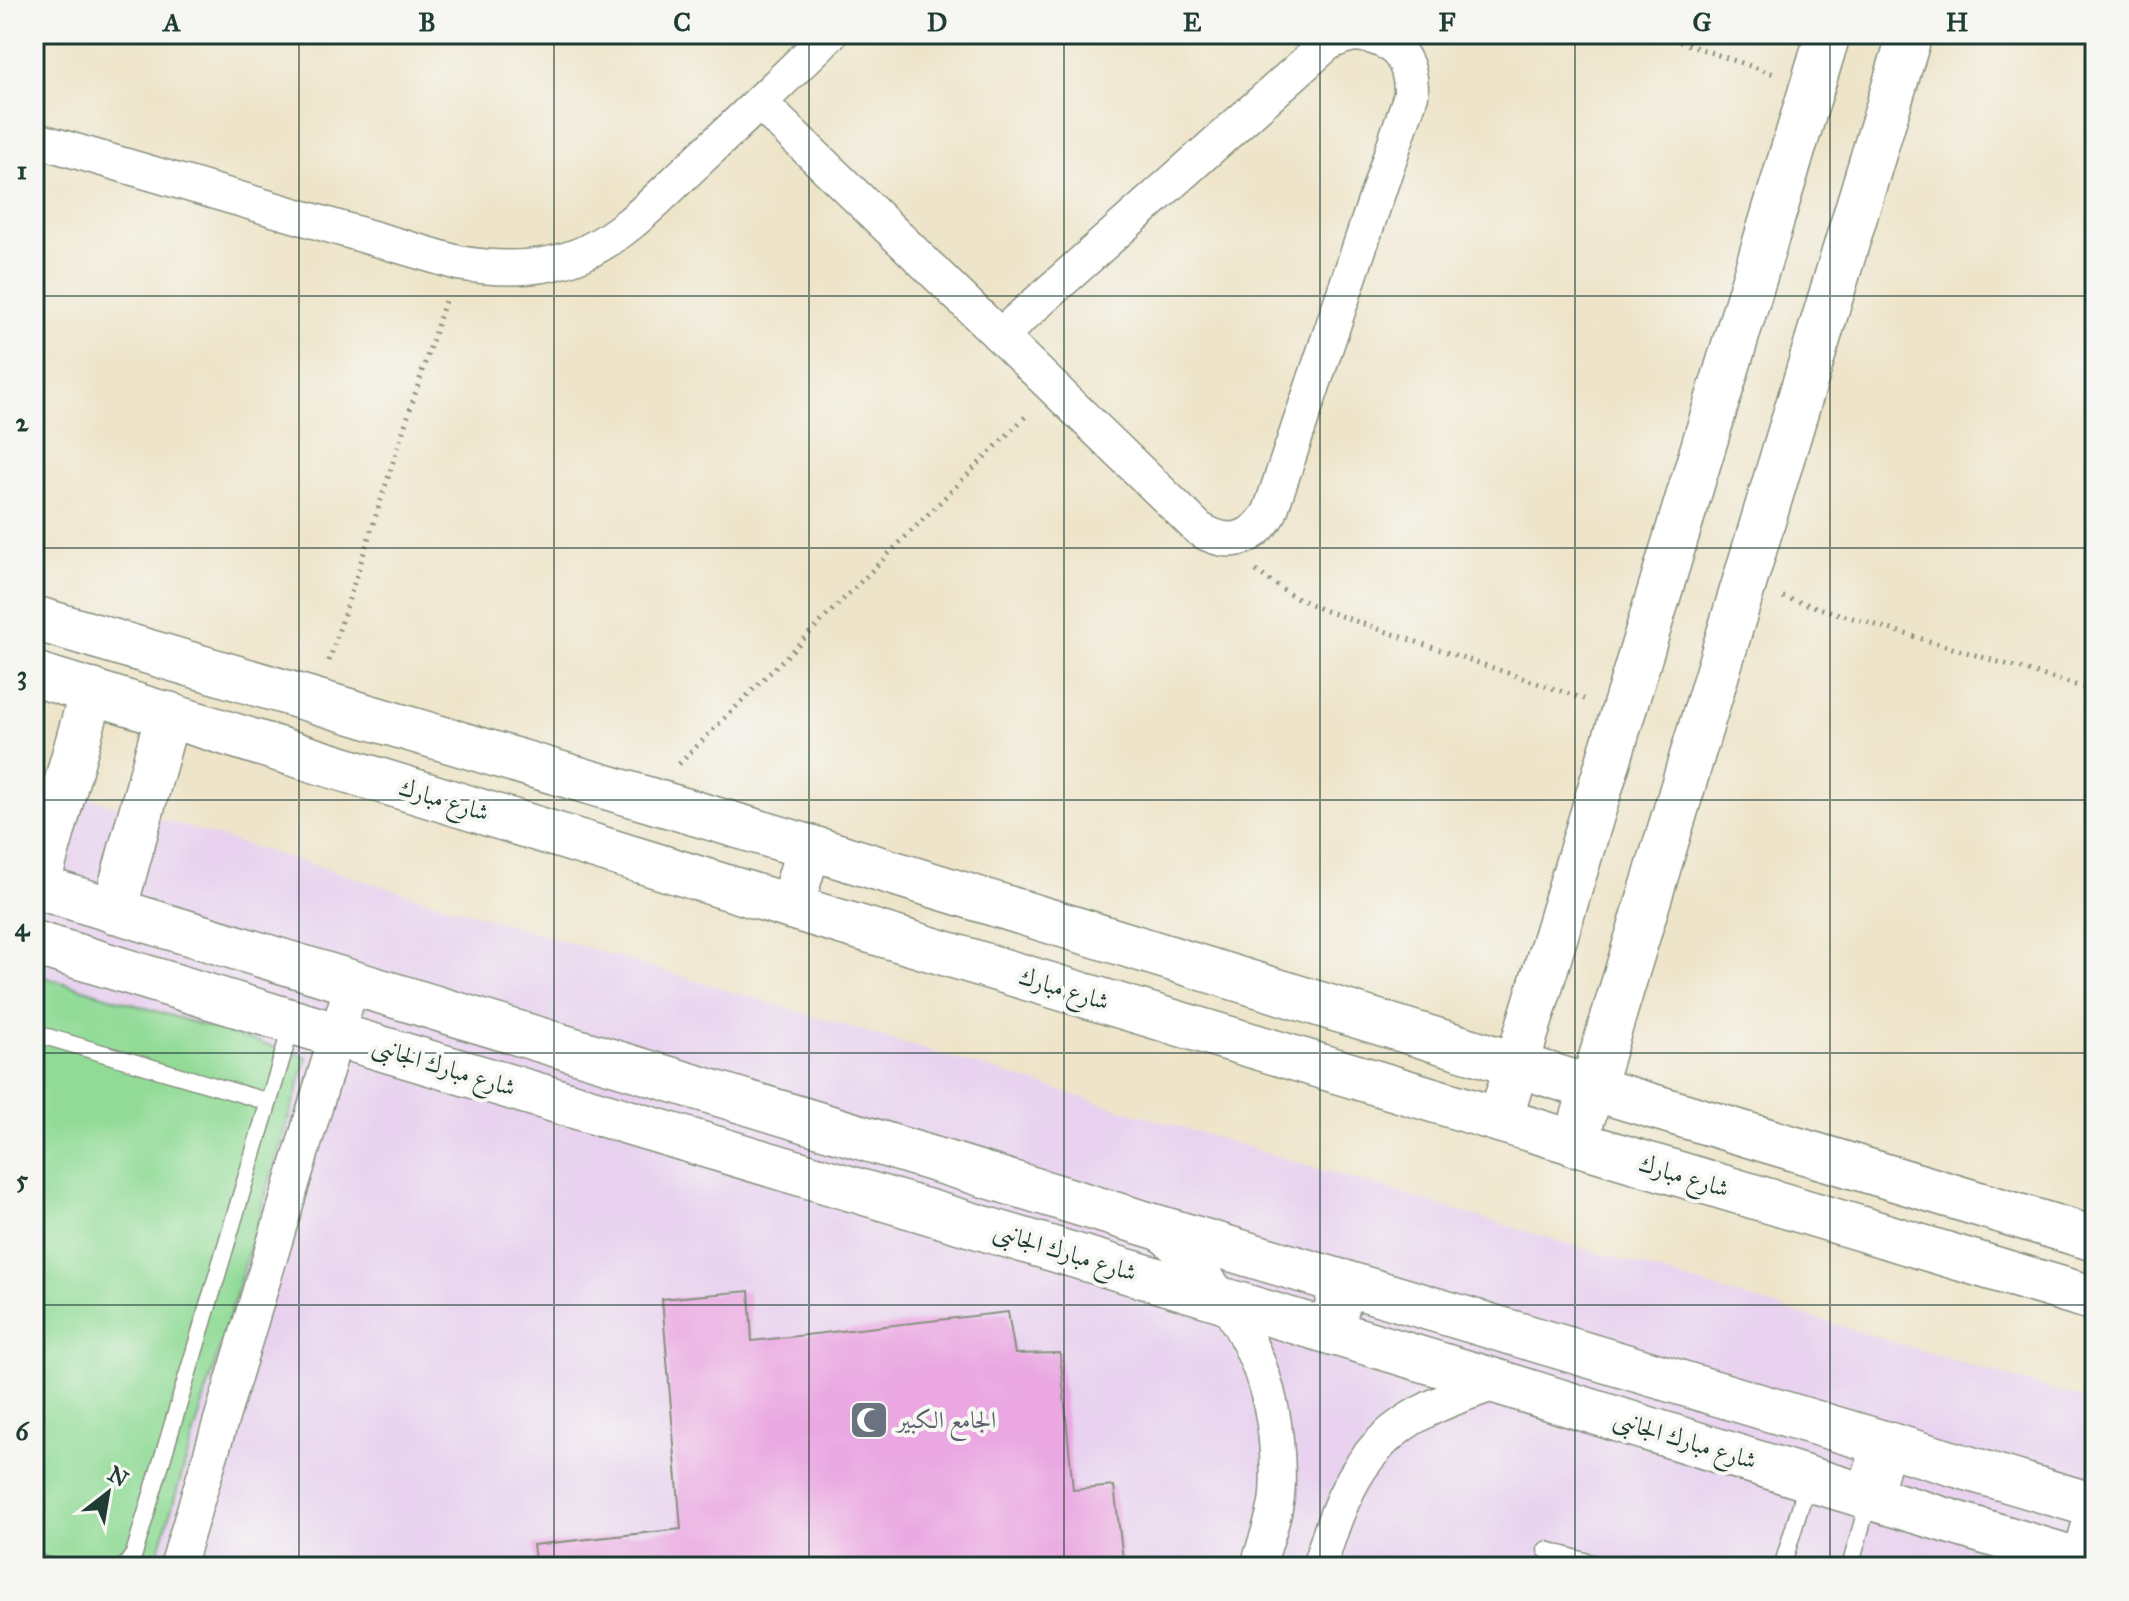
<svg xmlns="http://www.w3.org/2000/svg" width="2129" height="1601" viewBox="0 0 2129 1601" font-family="'IM FELL Great Primer',Amiri,serif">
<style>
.built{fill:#e8d2ef}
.green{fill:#92db97;stroke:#588c66;stroke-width:2}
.building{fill:#eaa7e2}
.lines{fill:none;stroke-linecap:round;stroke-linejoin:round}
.lane-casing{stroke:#86907e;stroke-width:19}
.street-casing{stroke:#86907e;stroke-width:37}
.secondary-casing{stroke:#86907e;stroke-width:47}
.primary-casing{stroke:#86907e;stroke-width:47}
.path{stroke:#86907e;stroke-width:5;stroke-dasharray:2 6;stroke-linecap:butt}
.lane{stroke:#fff;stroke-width:16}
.street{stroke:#fff;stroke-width:34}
.secondary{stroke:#fff;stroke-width:44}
.primary{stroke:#fff;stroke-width:44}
.grid{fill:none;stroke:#1f3d34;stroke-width:2;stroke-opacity:0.55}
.labels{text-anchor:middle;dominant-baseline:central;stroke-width:8;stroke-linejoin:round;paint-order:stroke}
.street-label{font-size:24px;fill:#1f3d34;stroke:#f6f6f2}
.worship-label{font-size:24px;fill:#5b616d;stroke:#f6f6f2;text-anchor:start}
.neatline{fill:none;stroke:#1f3d34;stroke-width:3}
.grid-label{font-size:26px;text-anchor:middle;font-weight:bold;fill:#1f3d34}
</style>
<rect width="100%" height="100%" fill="#f6f6f2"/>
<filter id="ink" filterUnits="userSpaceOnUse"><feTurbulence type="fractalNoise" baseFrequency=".0125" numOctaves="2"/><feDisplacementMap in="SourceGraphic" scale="16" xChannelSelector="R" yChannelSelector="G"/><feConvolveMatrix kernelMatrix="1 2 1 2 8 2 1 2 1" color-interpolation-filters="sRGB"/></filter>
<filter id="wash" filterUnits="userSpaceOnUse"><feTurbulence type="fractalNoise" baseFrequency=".006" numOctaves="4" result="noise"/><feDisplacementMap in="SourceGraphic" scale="32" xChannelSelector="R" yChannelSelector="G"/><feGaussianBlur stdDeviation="1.8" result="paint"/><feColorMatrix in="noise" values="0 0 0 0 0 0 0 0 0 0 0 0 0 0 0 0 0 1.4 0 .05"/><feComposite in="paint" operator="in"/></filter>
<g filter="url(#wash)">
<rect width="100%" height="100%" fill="#eee4c9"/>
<polygon class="built" points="34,781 2095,1403 2095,1567 34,1567"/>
<polygon class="green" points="34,974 307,1057 154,1567 34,1567"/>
<g id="blocks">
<polygon class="building" points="749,1291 752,1341 1008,1312 1015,1354 1060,1353 1073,1490 1114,1486 1124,1567 536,1567 533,1545 681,1529 662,1299"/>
</g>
</g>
<g filter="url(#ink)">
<use href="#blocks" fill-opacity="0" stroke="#86907e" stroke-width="2"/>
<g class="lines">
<defs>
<g id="lane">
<polyline points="34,1033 269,1102"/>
<polyline points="1546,1550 1605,1567"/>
<polyline points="34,1562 52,1567"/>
<polyline points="125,1567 134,1554 292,1024"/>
<polyline points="1782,1567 1808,1481"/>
<polyline points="1850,1567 1869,1499"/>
</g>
<g id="street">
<path d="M760 103 1199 529C1228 547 1252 542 1270 512L1411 95C1412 58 1394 38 1357 34"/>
<path d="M34 139 458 263C500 270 544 271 584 253 625 234 656 200 689 169 736 125 783 80 830 34"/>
<polyline points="1000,336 1328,43 1342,37 1355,34"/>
<path d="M1156 1230C1228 1288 1272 1360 1277 1453 1278 1471 1279 1491 1275 1508 1271 1528 1263 1548 1258 1567"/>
<polyline points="177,1567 352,984"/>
<path d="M1319 1567C1339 1503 1358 1445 1423 1412 1447 1399 1472 1391 1498 1382"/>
</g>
<g id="secondary">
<polyline points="34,618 809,847 1592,1088 2095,1239"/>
<polyline points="34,943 293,1022 1498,1382 1809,1479 2095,1565"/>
<polyline points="1500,1120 1828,34"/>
<polyline points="1575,1144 1910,34"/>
</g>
<g id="primary">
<polyline points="34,674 791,907 2095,1299"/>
<polyline points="34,886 1150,1225 2095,1506"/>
<polyline points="37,887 92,691"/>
<polyline points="791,907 809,847"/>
<polyline points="114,911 168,714"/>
<polyline points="1331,1332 1343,1282"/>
<polyline points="1869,1497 1884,1443"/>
<polyline points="2084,1561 2095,1522"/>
</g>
</defs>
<use href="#lane" class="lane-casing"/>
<use href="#street" class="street-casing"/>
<use href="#secondary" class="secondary-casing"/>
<use href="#primary" class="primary-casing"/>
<g class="path">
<polyline points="1657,34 1774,74"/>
<polyline points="1256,571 1291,595 1323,610 1584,699"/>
<polyline points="1783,597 2095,691"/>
<polyline points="329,661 446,298"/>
<polyline points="679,764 1028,414"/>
</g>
<use href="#lane" class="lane"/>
<use href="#street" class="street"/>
<use href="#secondary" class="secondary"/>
<use href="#primary" class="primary"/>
</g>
</g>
<path class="grid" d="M299 34V1567M554 34V1567M809 34V1567M1064 34V1567M1320 34V1567M1575 34V1567M1830 34V1567M34 296H2095M34 548H2095M34 800H2095M34 1053H2095M34 1305H2095"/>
<defs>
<symbol id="mosque-square" viewBox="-11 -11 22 22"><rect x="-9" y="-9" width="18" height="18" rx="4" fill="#6b7280" stroke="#f6f6f2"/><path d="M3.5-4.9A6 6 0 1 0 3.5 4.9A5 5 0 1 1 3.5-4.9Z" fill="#fff"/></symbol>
</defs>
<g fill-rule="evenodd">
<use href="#mosque-square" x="847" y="1398" width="44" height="44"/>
</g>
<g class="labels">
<g class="street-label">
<text transform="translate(444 800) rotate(17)">شارع مبارك</text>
<text transform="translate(1064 989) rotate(17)">شارع مبارك</text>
<text transform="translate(444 1067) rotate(17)">شارع مبارك الجانبى</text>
<text transform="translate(1684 1176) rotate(17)">شارع مبارك</text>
<text transform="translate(1065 1252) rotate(17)">شارع مبارك الجانبى</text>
<text transform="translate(1685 1440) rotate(17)">شارع مبارك الجانبى</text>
</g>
<g class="worship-label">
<text x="897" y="1420">الجامع الكبير</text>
</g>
</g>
<rect width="2129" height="1601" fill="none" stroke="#f6f6f2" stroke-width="88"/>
<g transform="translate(108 1493) rotate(31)" stroke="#f6f6f2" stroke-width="6" paint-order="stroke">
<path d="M0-6L14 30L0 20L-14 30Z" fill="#1f3d34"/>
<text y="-12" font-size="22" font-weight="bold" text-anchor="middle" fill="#1f3d34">N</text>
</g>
<rect x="44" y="44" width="2041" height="1513" class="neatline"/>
<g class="grid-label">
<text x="172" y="31">A</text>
<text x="427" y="31">B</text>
<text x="682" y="31">C</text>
<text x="937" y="31">D</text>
<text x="1192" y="31">E</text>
<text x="1447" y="31">F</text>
<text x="1702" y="31">G</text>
<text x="1957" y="31">H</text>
<text x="22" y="179">1</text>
<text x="22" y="431">2</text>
<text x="22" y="684">3</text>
<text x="22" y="936">4</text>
<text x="22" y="1188">5</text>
<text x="22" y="1440">6</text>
</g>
</svg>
